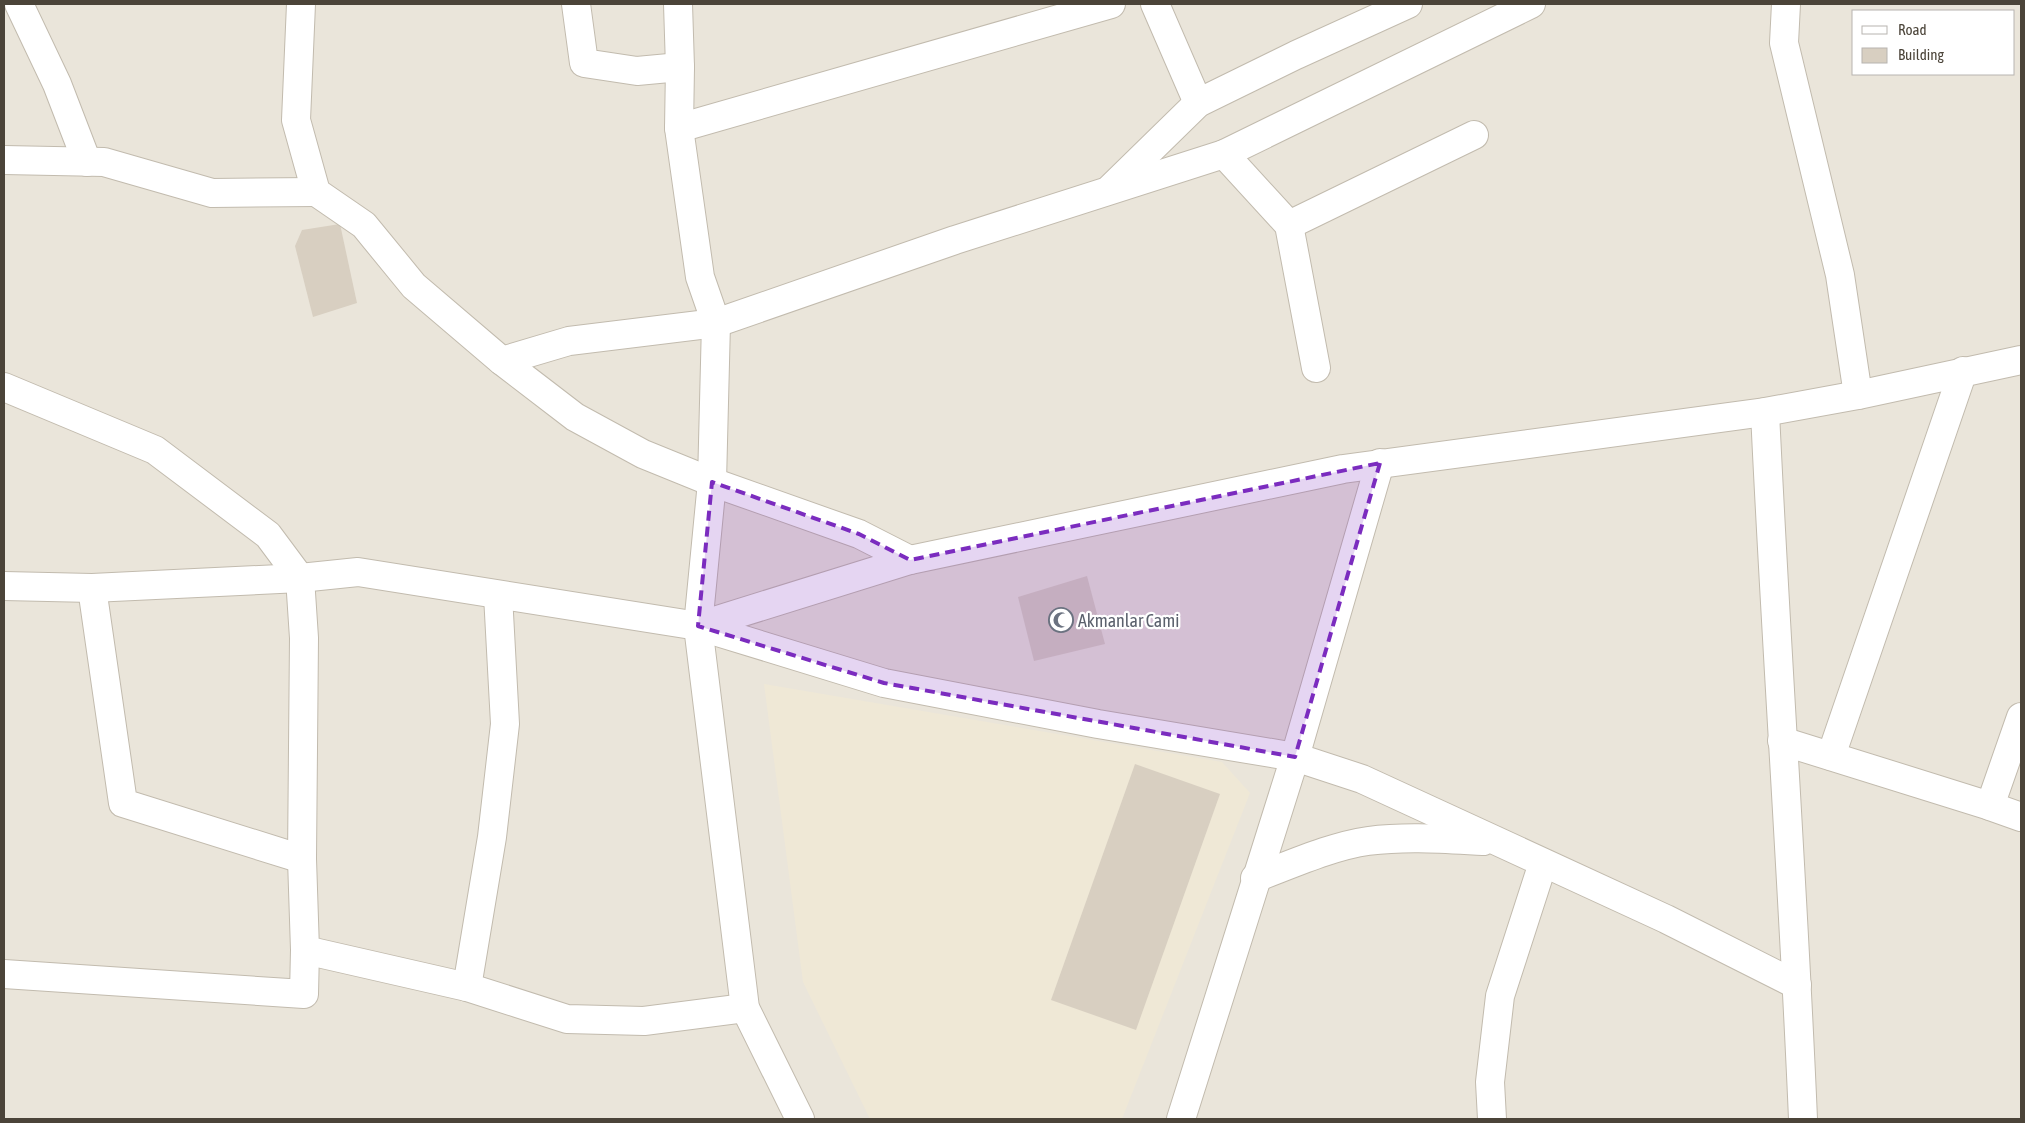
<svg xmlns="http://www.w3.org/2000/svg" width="2025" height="1123" viewBox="0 0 2025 1123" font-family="'Asap Condensed',sans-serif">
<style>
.residential{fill:#eae5da;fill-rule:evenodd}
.education{fill:#efe8d6}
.building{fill:#d8cfc1}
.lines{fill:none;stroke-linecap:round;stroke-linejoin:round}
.minor-casing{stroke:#c2bbae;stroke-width:30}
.minor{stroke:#fff;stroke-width:28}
.marked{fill:#7b2cbf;fill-opacity:0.2;stroke:#7b2cbf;stroke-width:4;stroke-dasharray:10 6;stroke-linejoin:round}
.labels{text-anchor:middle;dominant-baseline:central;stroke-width:4.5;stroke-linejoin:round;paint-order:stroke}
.worship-label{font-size:18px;fill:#5b616d;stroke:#fff;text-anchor:start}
</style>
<rect width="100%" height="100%" fill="#f6f3ec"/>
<path class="residential" d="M4 4H2021V1119H4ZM1854 11H2014V74H1854Z"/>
<polygon class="education" points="764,684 1222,762 1250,793 1122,1119 870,1119 803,982"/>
<g class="building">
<polygon points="340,224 357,303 313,317 295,246 302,230"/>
<polygon points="1087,576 1105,644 1034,661 1018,597"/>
<polygon points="1135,764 1220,794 1136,1030 1051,1000"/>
</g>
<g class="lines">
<defs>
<g id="minor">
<polyline points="19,4 57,84 87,162"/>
<polyline points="301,4 296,120 316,192 364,225 414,286 502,361 575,417 643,454 712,482 859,534 910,560"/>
<polyline points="576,4 584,63 637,71 680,67"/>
<polyline points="678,4 680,67 679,128 700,277 716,323 712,482 698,626 745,1008 800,1119"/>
<polyline points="1155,4 1198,103"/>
<polyline points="1786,4 1784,43 1840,275 1858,395"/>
<polyline points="679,128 1111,4"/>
<polyline points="1224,154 1289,225 1316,368"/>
<polyline points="4,160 104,162 212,193 316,192"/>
<polyline points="1111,188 1198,103 1296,55 1408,4"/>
<polyline points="1289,225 1474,135"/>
<polyline points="502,361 569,341 716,323 955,240 1224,154 1531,4"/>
<polyline points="4,387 155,450 268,535 300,578 304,638 302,859 305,950 467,987 567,1019 644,1021 745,1008"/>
<path d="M1765 412C1776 648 1793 883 1803 1119"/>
<polyline points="4,586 92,588 300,578 358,572 698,626 884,683 1098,724 1295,757 1362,779 1666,919 1797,985"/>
<polyline points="92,588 123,803 302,859"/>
<polyline points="698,626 910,560 1343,469 1765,412 1858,395 2021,360"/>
<polyline points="2021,717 1990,806 2021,817"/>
<polyline points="1782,741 1990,806"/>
<polyline points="1831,756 1963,371"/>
<path d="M1255 878C1290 865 1332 846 1368 841 1407 836 1444 839 1483 841"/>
<polyline points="4,974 304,994 305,950"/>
<polyline points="467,987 492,837 505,724 498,595"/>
<polyline points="1181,1119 1295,757 1380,463"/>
<polyline points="1492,1119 1490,1082 1500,996 1543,863"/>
</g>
</defs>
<use href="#minor" class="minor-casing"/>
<use href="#minor" class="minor"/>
</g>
<path class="marked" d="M1380 463 1295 757 884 683 698 626 712 482 859 534 910 560Z"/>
<defs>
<symbol id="mosque-ring" viewBox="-11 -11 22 22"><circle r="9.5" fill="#fff" stroke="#6b7280" stroke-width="1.5"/><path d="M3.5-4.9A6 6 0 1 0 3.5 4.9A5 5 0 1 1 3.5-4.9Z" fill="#6b7280"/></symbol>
</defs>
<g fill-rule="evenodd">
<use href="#mosque-ring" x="1047" y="606" width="28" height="28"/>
</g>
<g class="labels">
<g class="worship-label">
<text x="1078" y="620">Akmanlar Cami</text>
</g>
</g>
<rect width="2025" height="1123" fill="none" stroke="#4b4439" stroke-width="10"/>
<rect x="1852" y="10" width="162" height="65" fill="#ffffff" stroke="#b7b4b0"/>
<rect x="1862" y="26" width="25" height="8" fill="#ffffff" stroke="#b7b4b0"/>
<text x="1898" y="35" font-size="15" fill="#4b4439">Road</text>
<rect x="1862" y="48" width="25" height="15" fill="#d8cfc1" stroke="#b7b4b0"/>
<text x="1898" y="60" font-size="15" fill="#4b4439">Building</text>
</svg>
